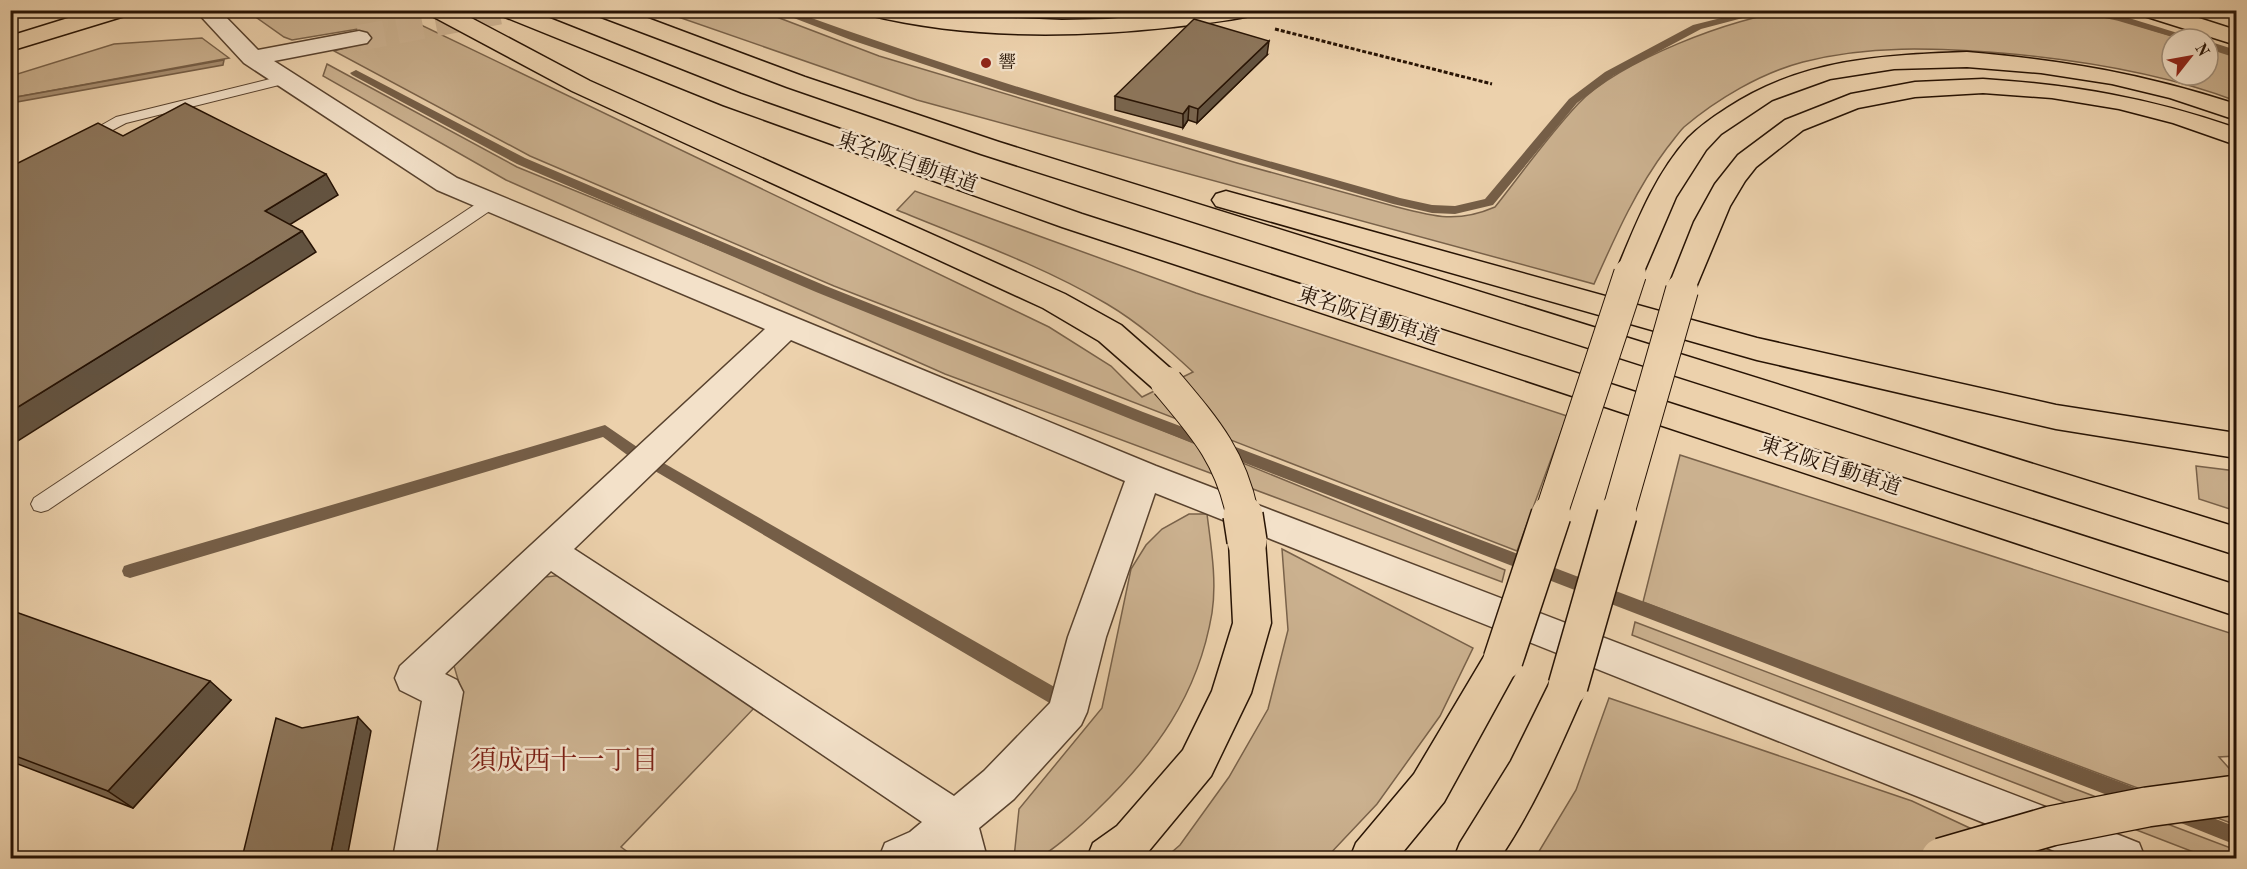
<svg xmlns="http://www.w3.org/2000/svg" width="2247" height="869" viewBox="0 0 2247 869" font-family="'Old Standard TT','Noto Serif JP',serif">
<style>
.green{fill:#cbb18f;stroke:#79624a;stroke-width:1.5}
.water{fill:#a99073;stroke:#755e47;stroke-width:1.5}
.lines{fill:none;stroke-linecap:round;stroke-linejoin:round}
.stream{fill:#755e47;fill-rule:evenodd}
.street-tunnel{stroke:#ceb493;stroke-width:26;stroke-dasharray:26 13;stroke-linecap:butt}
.lane-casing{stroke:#58422e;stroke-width:2}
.street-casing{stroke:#58422e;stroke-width:3}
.primary-casing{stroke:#271304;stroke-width:3}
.highway-casing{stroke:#271304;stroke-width:3}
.path{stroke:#271304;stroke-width:3;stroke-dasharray:4 2;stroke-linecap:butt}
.lane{fill:#f3e1c9;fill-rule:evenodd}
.street{fill:#f3e1c9;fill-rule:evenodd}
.primary{fill:#ecd1ac;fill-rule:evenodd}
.highway{fill:#ecd1ac;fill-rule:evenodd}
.highway-bridge-far1-casing{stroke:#271304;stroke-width:34;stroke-linecap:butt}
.highway-bridge-casing{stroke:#271304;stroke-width:42;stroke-linecap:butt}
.highway-bridge-far1{stroke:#ecd1ac;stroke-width:32}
.highway-bridge{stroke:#ecd1ac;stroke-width:39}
.wall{fill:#79654e;stroke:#271304;stroke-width:1.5}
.shaded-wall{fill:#635340;stroke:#271304;stroke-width:1.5}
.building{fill:#8d765b;stroke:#271304;stroke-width:1.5}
.poi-dot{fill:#8f2418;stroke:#f3e1c9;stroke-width:2}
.labels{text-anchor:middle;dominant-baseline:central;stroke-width:5;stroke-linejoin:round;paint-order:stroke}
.far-poi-label{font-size:18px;fill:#271304;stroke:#f3e1c9;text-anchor:start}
.street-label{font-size:21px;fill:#271304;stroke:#f3e1c9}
.near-neighbourhood-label{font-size:27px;fill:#7a1f14;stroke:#f3e1c9}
</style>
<rect width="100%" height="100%" fill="#ecd1ac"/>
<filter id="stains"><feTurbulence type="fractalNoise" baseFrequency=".00333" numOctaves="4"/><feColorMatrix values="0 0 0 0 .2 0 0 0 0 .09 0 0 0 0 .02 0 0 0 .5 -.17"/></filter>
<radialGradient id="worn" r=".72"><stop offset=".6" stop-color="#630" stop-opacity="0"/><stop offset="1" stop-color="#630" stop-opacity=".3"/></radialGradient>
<g class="green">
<path d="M253 10 392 11 1049 327 1111 366 1142 397 1193 372C1166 347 1139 323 1107 304 1041 265 967 239 897 210L915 191 1196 293 1567 416 1517 551 834 286 530 156 334 51 377 39 358 29 292 40 284 37 250 13Z"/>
<path d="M2070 10 2118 20 2182 39H2172V75H2208V48L2236 57V101C2162 73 2080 60 2001 53 1934 48 1869 45 1803 62 1761 73 1717 99 1684 127 1678 133 1673 141 1667 148 1636 189 1615 237 1594 284L917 100 661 11H761L879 56 1237 163 1397 207C1435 217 1458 223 1495 207 1522 173 1548 136 1578 104 1617 62 1735 16 1792 11Z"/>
<polygon points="202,38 229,58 11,98 11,76 114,44"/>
<polygon points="327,64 517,167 1505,570 1502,582 945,374 506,180 323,76"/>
<polygon points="1680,455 2236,635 2236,756 2219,757 2236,776 2236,825 1643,602"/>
<polygon points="2196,466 2236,471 2236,511 2199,499"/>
<path d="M1189 514H1207C1211 546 1217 581 1212 613 1198 696 1155 754 1097 810 1085 822 1051 853 1037 858 1031 860 1020 858 1014 858L1019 809 1102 708 1131 569 1146 545 1162 529Z"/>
<polygon points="1282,549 1473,648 1440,716 1377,804 1326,858 1165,858 1180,845 1229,777 1268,709 1288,630"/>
<polygon points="564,575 758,704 621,847 636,858 429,858 459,683 452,659 536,578"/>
<polygon points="1635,622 2236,850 2236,858 2209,858 1632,635"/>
<polygon points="1609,698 1912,801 1989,837 2015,858 1535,858 1576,790"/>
</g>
<polygon class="water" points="224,60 223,65 11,103 11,98"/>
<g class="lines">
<g class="stream">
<path d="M773 10H789C989 83 1194 140 1400 198L1432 205 1455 206 1485 199 1569 99 1605 72 1693 25 1753 10H1773L1701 29 1613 76 1577 103 1493 205 1455 214 1432 213 1393 204 1004 91 851 40Z"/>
<polygon points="2085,10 2103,10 2197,39 2180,39"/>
<polygon points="2208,41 2236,50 2236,57 2208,48"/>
<polygon points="356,70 525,158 826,286 1143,412 2141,790 2148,793 2150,799 2148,805 2141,808 1133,420 816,292 517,164 352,75 350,73"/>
<polygon points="605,425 640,449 643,453 640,457 630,457 603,437 130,578 124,576 122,571 124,566 130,564"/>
<polygon points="660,461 1065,693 1068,699 1065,705 1059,707 1053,705 655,471 652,467 655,463"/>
<polygon points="2178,804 2236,827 2236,845 2171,819 2168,813 2171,807"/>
</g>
<polyline class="street-tunnel" points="359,38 507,10"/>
<defs>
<g id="lane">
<polygon points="286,75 291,76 293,79 291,82 126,123 90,142 80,142 77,139 116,117"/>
<polygon points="491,197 499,202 497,206 48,510 41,512 34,510 31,504 34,498 485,198"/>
</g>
<path id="street" d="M195 10H219L258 50 359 31 367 33 371 38 367 43 274 61 457 178 1156 466 2124 837 2139 843 2145 858H2072L1155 493 1106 637 1087 712 1081 725 1014 799 979 828 987 858H879L885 843 910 832 922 822 551 571 445 674 457 680 463 692 435 858H393L422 701 400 690 395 678 400 666 765 329 437 190 244 63ZM791 340 1125 481 1068 637 1050 703 984 771 954 796 574 549Z"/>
<g id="primary">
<polygon points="94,10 131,10 128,15 10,51 10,36"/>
<path d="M866 10H921L968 16 1062 20 1108 19 1197 10H1257L1254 15C1228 21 1200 24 1173 27 1074 38 966 39 869 15Z"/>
<polygon points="2138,10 2174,10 2236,30 2236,45 2141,15"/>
</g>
<g id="highway">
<polygon points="427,10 456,10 590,81 1065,294 1121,325 1178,375 1183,383 1178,391 1167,395 1156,391 1099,341 1043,308 572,91 430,15"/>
<polygon points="497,10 529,10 741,94 1082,214 2236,585 2236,616 1062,227 723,105 500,15"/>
<polygon points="593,10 626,10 805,77 999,142 2236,527 2236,555 981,154 787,87 596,15"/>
<path d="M1967 52C2064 60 2144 74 2236 104V120L2170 98 2112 84 2041 73 1967 67 1894 69 1830 79 1772 100 1721 134 1706 150 1676 197 1640 281 1630 284 1620 281 1615 274C1635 227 1653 177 1688 138 1700 126 1713 117 1727 108 1801 59 1882 55 1967 52Z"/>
<path d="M1983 79C2075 85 2149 98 2236 128V145L2173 123 2119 109 2052 98 1983 93 1915 97 1858 108 1803 130 1756 167 1745 181 1730 206 1692 297 1682 300 1672 297 1667 290 1694 222 1715 184 1738 155 1785 120 1851 94 1915 82Z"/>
<polygon points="1226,191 1757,338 2056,405 2236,433 2236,458 2056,429 1757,360 1216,206 1212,200 1216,194"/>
<polygon points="1247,527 1260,531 1265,541 1271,623 1251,693 1211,776 1143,858 1087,858 1093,843 1117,826 1183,750 1212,691 1233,623 1229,541 1234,531"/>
<polygon points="1503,643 1517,648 1522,660 1444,802 1398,858 1350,858 1356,843 1414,774 1489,648"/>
<path d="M1568 669 1582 674 1587 686C1561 745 1536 805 1500 858H1454L1460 843 1511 761 1554 674Z"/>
</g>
</defs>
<use href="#lane" class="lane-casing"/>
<use href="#street" class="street-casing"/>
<use href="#primary" class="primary-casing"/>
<use href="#highway" class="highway-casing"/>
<polyline class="path" points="1275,29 1492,84"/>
<use href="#lane" class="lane"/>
<use href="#street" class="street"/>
<use href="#primary" class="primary"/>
<use href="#highway" class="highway"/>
<defs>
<g id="highway-bridge-far1">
<path d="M1167 383C1205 428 1231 457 1243 517"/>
<polyline points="1550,517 1630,274"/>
<polyline points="1617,517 1682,290"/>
</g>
<g id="highway-bridge">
<polyline points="1243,515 1247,541"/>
<polyline points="1503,660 1551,515"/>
<polyline points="1568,686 1617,515"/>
<polyline points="1941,858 2051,826 2147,807 2236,795"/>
</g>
</defs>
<use href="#highway-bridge-far1" class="highway-bridge-far1-casing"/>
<use href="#highway-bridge" class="highway-bridge-casing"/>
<use href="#highway-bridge-far1" class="highway-bridge-far1"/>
<use href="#highway-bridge" class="highway-bridge"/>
</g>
<g class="wall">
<polygon points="1267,55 1197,123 1188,120 1183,128 1115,110 1115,96"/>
<polygon points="10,610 231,700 133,808 10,761"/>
</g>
<g class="shaded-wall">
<polygon points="1269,41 1267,55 1197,123 1198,109"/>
<polygon points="1189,106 1188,120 1183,128 1183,114"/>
<polygon points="326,174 338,195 278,232 265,211"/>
<polygon points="302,231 316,252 10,446 10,412"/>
<polygon points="210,681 231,700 133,808 108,791"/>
<polygon points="358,717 371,731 347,858 330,858"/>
</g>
<g class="building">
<polygon points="1194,19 1269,41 1198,109 1189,106 1183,114 1115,96"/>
<polygon points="185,103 326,174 265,211 302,231 10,412 10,167 98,123 123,136"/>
<polygon points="10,610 210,681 108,791 10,754"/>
<polygon points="358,717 330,858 242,858 276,718 302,728"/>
</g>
<circle class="poi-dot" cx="986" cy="63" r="6"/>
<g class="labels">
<g class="far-poi-label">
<text x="998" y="63">響</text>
</g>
<g class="street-label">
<text transform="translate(907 163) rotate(19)">東名阪自動車道</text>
<text transform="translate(1368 317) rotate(18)">東名阪自動車道</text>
<text transform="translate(1830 467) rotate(18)">東名阪自動車道</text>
</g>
<g class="near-neighbourhood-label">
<text x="564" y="761">須成西十一丁目</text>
</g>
</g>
<rect width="2247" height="869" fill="none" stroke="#ecd1ac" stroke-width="36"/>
<rect x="12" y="12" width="2223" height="845" fill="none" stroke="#271304" stroke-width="3"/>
<rect x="18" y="18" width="2211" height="833" fill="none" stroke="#271304" stroke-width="1.5"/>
<g transform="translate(2190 57) rotate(59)"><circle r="28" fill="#f3e1c9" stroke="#a18f7a" stroke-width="1.5"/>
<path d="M0-4.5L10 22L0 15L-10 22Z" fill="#8f2418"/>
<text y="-9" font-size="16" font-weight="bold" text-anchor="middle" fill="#271304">N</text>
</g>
<rect width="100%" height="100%" filter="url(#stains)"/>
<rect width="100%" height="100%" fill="url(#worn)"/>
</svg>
